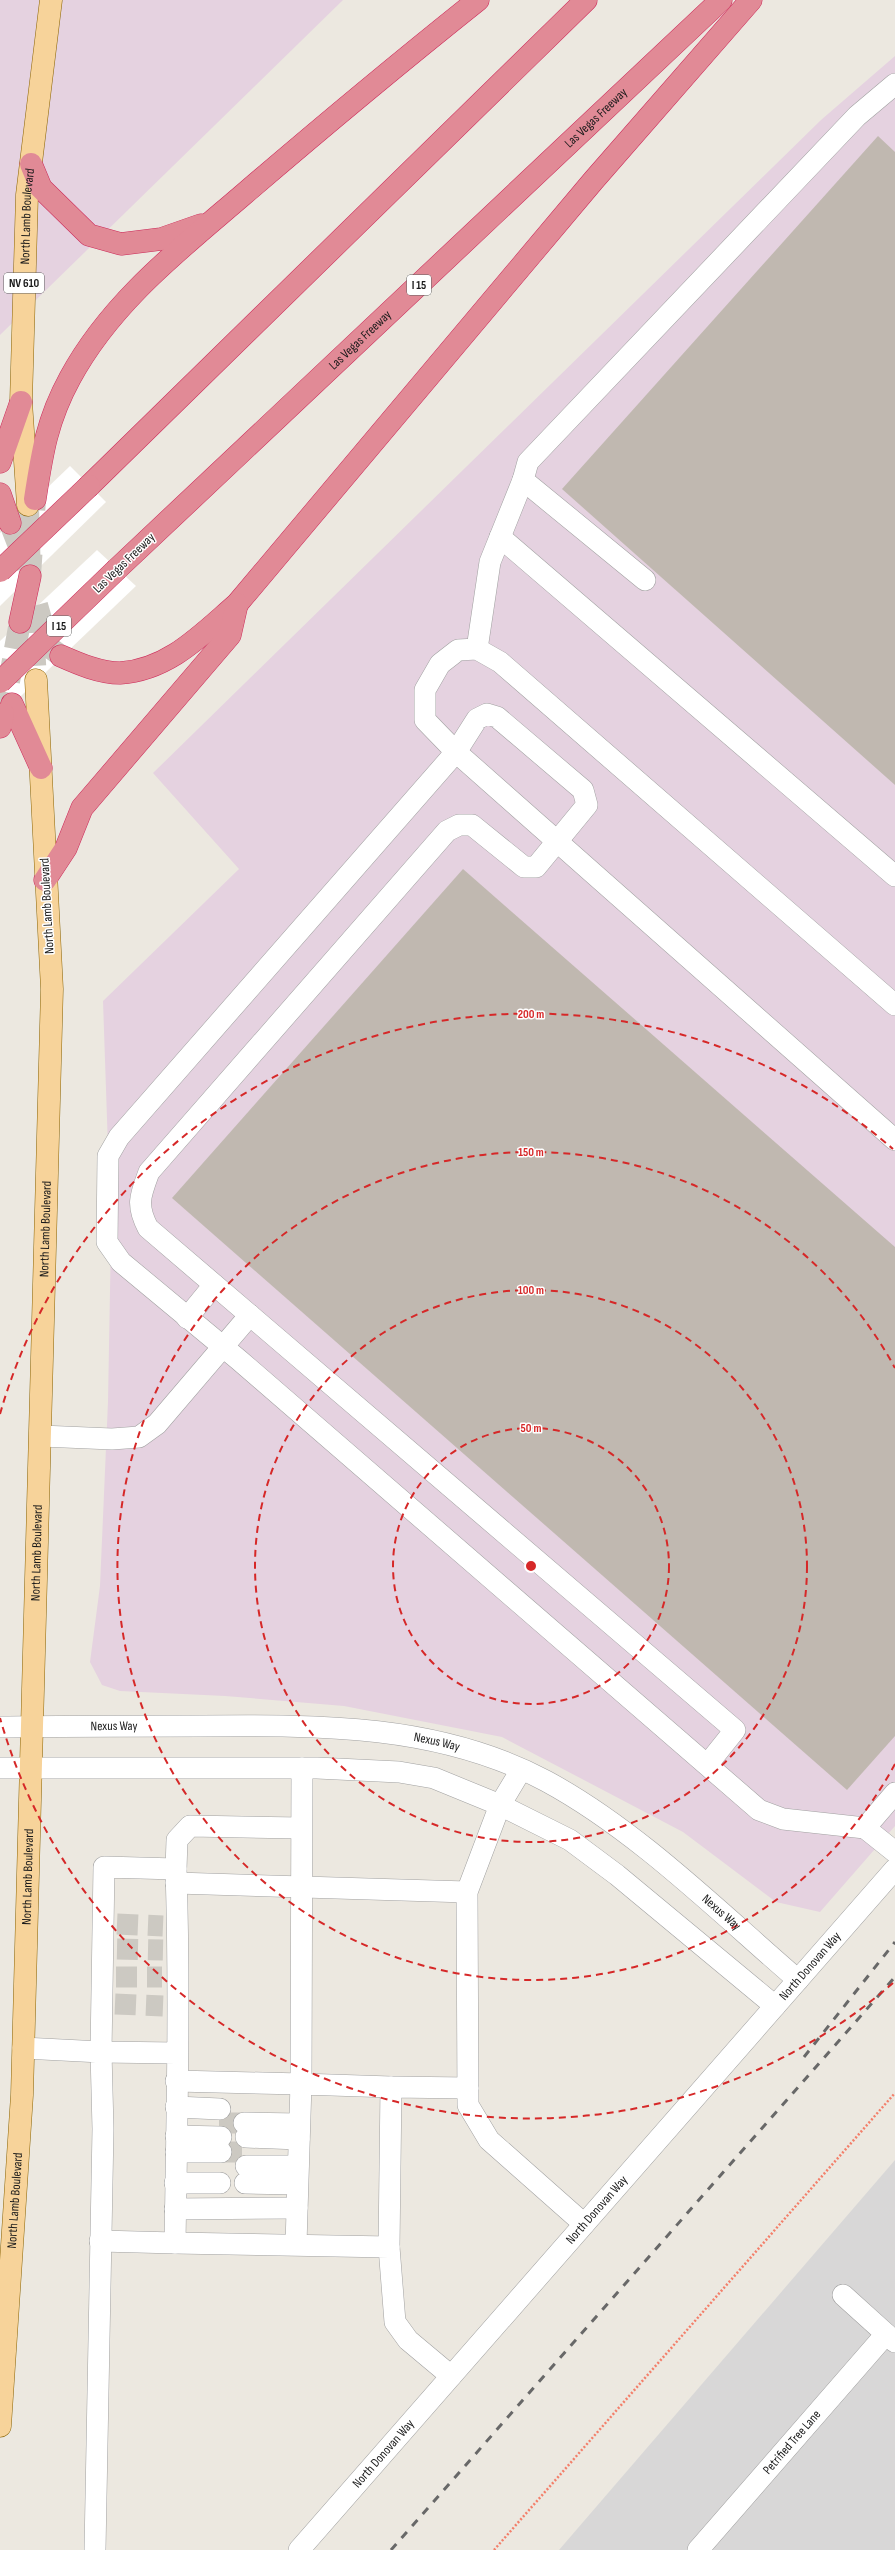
<svg xmlns="http://www.w3.org/2000/svg" width="895" height="2550" viewBox="0 0 895 2550" font-family="'Sofia Sans Condensed',sans-serif">
<style>
.residential{fill:#d8d7d7}
.industrial{fill:#e5d2e0}
.pier{fill:#fff}
.building{fill:#c0b8b0}
.lines{fill:none;stroke-linecap:round;stroke-linejoin:round}
.minor-tunnel{stroke:#ccc9c2;stroke-width:21;stroke-dasharray:21 10;stroke-linecap:butt}
.major-tunnel{stroke:#ccc9c2;stroke-width:22;stroke-dasharray:22 11;stroke-linecap:butt}
.highway-tunnel{stroke:#ccc9c2;stroke-width:22;stroke-dasharray:22 11;stroke-linecap:butt}
.minor-casing{stroke:#a1a1a1;stroke-width:22}
.major-casing{stroke:#8b6506;stroke-width:23}
.highway-casing{stroke:#cc2b5a;stroke-width:23}
.path{stroke:#f37f6a;stroke-width:2.5;stroke-dasharray:2 2;stroke-linecap:butt}
.minor{stroke:#fff;stroke-width:21}
.major{stroke:#f7d39a;stroke-width:22}
.highway{stroke:#e18a96;stroke-width:22}
.rail{stroke:#686868;stroke-width:3;stroke-dasharray:8 8;stroke-linecap:butt}
.highway-bridge-casing{stroke:#cc2b5a;stroke-width:23;stroke-linecap:butt}
.highway-bridge{stroke:#e18a96;stroke-width:22}
.ring{fill:none;stroke:#d62828;stroke-width:2;stroke-dasharray:7 5}
.labels{text-anchor:middle;dominant-baseline:central;stroke-width:3;stroke-linejoin:round;paint-order:stroke}
.shield{fill:#fff;stroke:#5f5f5f;stroke-width:1}
.shield-label{font-size:12px;font-weight:bold;fill:#1a1a1a}
.street-label{font-size:13px;fill:#1a1a1a;stroke:#fff}
.centre{fill:#d62828;stroke:#fff;stroke-width:2}
.ring-label{font-size:12px;text-anchor:middle;font-weight:bold;fill:#d62828;stroke:#fff;stroke-width:3;stroke-linejoin:round;paint-order:stroke}
</style>
<rect width="100%" height="100%" fill="#ece8e0"/>
<polygon class="residential" points="895,2160 895,2550 559,2550"/>
<g class="industrial">
<polygon points="0,0 343,0 0,335"/>
<polygon points="895,56 895,1826 820,1912 776,1902 683,1832 502,1737 344,1706 225,1696 120,1691 102,1685 90,1662 100,1586 108,1402 111,1236 103,1001 239,869 153,773 821,120"/>
</g>
<g class="pier">
<polygon points="70,466 106,502 0,606 0,533"/>
<polygon points="97,550 136,586 0,716 0,641"/>
</g>
<g class="building">
<polygon points="878,136 895,152 895,785 562,489"/>
<polygon points="463,869 895,1247 895,1736 847,1790 172,1198"/>
</g>
<g class="lines">
<g class="minor-tunnel">
<polyline points="117,1924 163,1926"/>
<polyline points="117,1949 163,1950"/>
<polyline points="116,1977 162,1977"/>
<polyline points="115,2004 163,2006"/>
<polyline points="219,2123 244,2123"/>
<polyline points="221,2152 246,2152"/>
</g>
<g class="major-tunnel">
<polyline points="28,505 30,576"/>
<polyline points="32,611 36,680"/>
</g>
<g class="highway-tunnel">
<polyline points="10,523 27,567"/>
<polyline points="30,576 35,499"/>
<polyline points="37,605 49,647 61,656"/>
<polyline points="3,714 20,622"/>
</g>
<defs>
<g id="minor">
<polyline points="500,537 895,876"/>
<polyline points="645,580 523,480 528,462 857,116 895,84"/>
<polyline points="477,649 490,562 523,480"/>
<polyline points="895,1005 500,662 477,649 458,650 440,664 425,690 425,720 456,752 895,1140"/>
<polyline points="187,1318 214,1285"/>
<polyline points="41,1436 112,1439 139,1437 157,1424 250,1315"/>
<path id="s1" d="M0 1727C67 1726 135 1726 202 1726 320 1725 439 1724 546 1781 637 1830 720 1913 798 1980"/>
<path d="M707 1765 735 1730 148 1228C136 1205 140 1196 149 1172L447 831 459 825H472L524 867H536L587 805 583 790 497 717 487 714 477 719 456 752 119 1137 108 1156 107 1242 121 1262 239 1360 759 1810 783 1819 865 1828 895 1793"/>
<polyline points="0,1768 317,1768 399,1772 434,1778 500,1805 570,1840 617,1875 775,2006"/>
<polyline points="521,1770 500,1805 467,1892 468,2105 489,2140 584,2224"/>
<polyline points="865,1828 895,1852"/>
<polyline points="176,1869 177,1840 190,1826 301,1828"/>
<polyline points="176,1883 467,1892"/>
<polyline points="23,2048 101,2052 103,2129 95,2550"/>
<path d="M176 2053 101 2052 104 1867 176 1869C180 1993 177 2119 175 2243L389 2247 395 2322 408 2340 451 2376"/>
<polyline points="176,2081 301,2084 302,1768"/>
<polyline points="176,2107 220,2109"/>
<polyline points="244,2123 299,2124"/>
<polyline points="176,2136 221,2137"/>
<polyline points="246,2137 299,2139"/>
<polyline points="176,2152 221,2152"/>
<polyline points="246,2166 298,2166"/>
<polyline points="175,2183 220,2183"/>
<polyline points="245,2183 297,2184"/>
<polyline points="175,2209 297,2208"/>
<polyline points="100,2241 175,2243"/>
<polyline points="296,2244 301,2084 391,2087"/>
<polyline points="389,2247 391,2087 468,2088"/>
<polyline points="843,2295 895,2342"/>
<path id="s2" d="M299 2550 895 1869"/>
<path id="s3" d="M698 2550 886 2334"/>
</g>
<g id="major">
<path id="s4" d="M28 505 21 402 27 195 51 0"/>
<path id="s5" d="M0 2426 22 2095 52 989 36 680"/>
</g>
<g id="highway">
<polyline points="31,164 41,188 89,235 121,244 161,239 201,225"/>
<polyline points="0,462 21,402"/>
<polyline points="89,486 586,0"/>
<polyline points="0,494 10,523"/>
<path d="M35 499C42 453 47 420 70 378 111 302 180 249 244 194 321 128 399 63 478 0"/>
<path id="s6" d="M117 569 721 0"/>
<polyline points="20,622 30,576"/>
<path d="M61 656C79 664 100 673 120 673 169 670 202 634 237 604L593 181 751 0"/>
<polyline points="12,704 41,768"/>
<polyline points="0,727 3,714"/>
<polyline points="45,880 66,848 82,808 230,635 237,604"/>
</g>
</defs>
<use href="#minor" class="minor-casing"/>
<use href="#major" class="major-casing"/>
<use href="#highway" class="highway-casing"/>
<polyline class="path" points="494,2550 895,2093"/>
<use href="#minor" class="minor"/>
<use href="#major" class="major"/>
<use href="#highway" class="highway"/>
<g class="rail">
<polyline points="804,2057 895,1942"/>
<polyline points="391,2550 895,1977"/>
</g>
<defs>
<g id="highway-bridge">
<polyline points="0,571 89,486"/>
<polyline points="0,682 117,569"/>
</g>
</defs>
<use href="#highway-bridge" class="highway-bridge-casing"/>
<use href="#highway-bridge" class="highway-bridge"/>
</g>
<g class="ring">
<circle cx="531" cy="1566" r="138"/>
<circle cx="531" cy="1566" r="276"/>
<path d="M895 1764A414 414 0 1 1 895 1368"/>
<path d="M893 1983A552 552 0 0 1 0 1718M0 1414A552 552 0 0 1 893 1149"/>
</g>
<g class="labels">
<g class="shield">
<rect x="4" y="273" width="40" height="20" rx="3"/>
<rect x="407" y="275" width="24" height="20" rx="3"/>
<rect x="47" y="616" width="24" height="20" rx="3"/>
</g>
<g class="shield-label">
<text x="24" y="283">NV 610</text>
<text x="419" y="285">I 15</text>
<text x="59" y="626">I 15</text>
</g>
<g class="street-label">
<text stroke="none"><textPath href="#s6" startOffset="658">Las Vegas Freeway</textPath></text>
<text stroke="none"><textPath href="#s4" startOffset="289">North Lamb Boulevard</textPath></text>
<text stroke="none"><textPath href="#s6" startOffset="334">Las Vegas Freeway</textPath></text>
<text transform="translate(124 563) rotate(-44)">Las Vegas Freeway</text>
<text transform="translate(47 906) rotate(-93)">North Lamb Boulevard</text>
<text stroke="none"><textPath href="#s5" startOffset="1198">North Lamb Boulevard</textPath></text>
<text stroke="none"><textPath href="#s5" startOffset="874">North Lamb Boulevard</textPath></text>
<text stroke="none"><textPath href="#s1" startOffset="114">Nexus Way</textPath></text>
<text stroke="none"><textPath href="#s1" startOffset="438">Nexus Way</textPath></text>
<text stroke="none"><textPath href="#s5" startOffset="550">North Lamb Boulevard</textPath></text>
<text stroke="none"><textPath href="#s1" startOffset="774">Nexus Way</textPath></text>
<text stroke="none"><textPath href="#s2" startOffset="776">North Donovan Way</textPath></text>
<text stroke="none"><textPath href="#s5" startOffset="226">North Lamb Boulevard</textPath></text>
<text stroke="none"><textPath href="#s2" startOffset="452">North Donovan Way</textPath></text>
<text stroke="none"><textPath href="#s3" startOffset="143">Petrified Tree Lane</textPath></text>
<text stroke="none"><textPath href="#s2" startOffset="128">North Donovan Way</textPath></text>
</g>
</g>
<circle cx="531" cy="1566" r="6" class="centre"/>
<g class="ring-label">
<text x="531" y="1018">200 m</text>
<text x="531" y="1156">150 m</text>
<text x="531" y="1294">100 m</text>
<text x="531" y="1432">50 m</text>
</g>
</svg>
